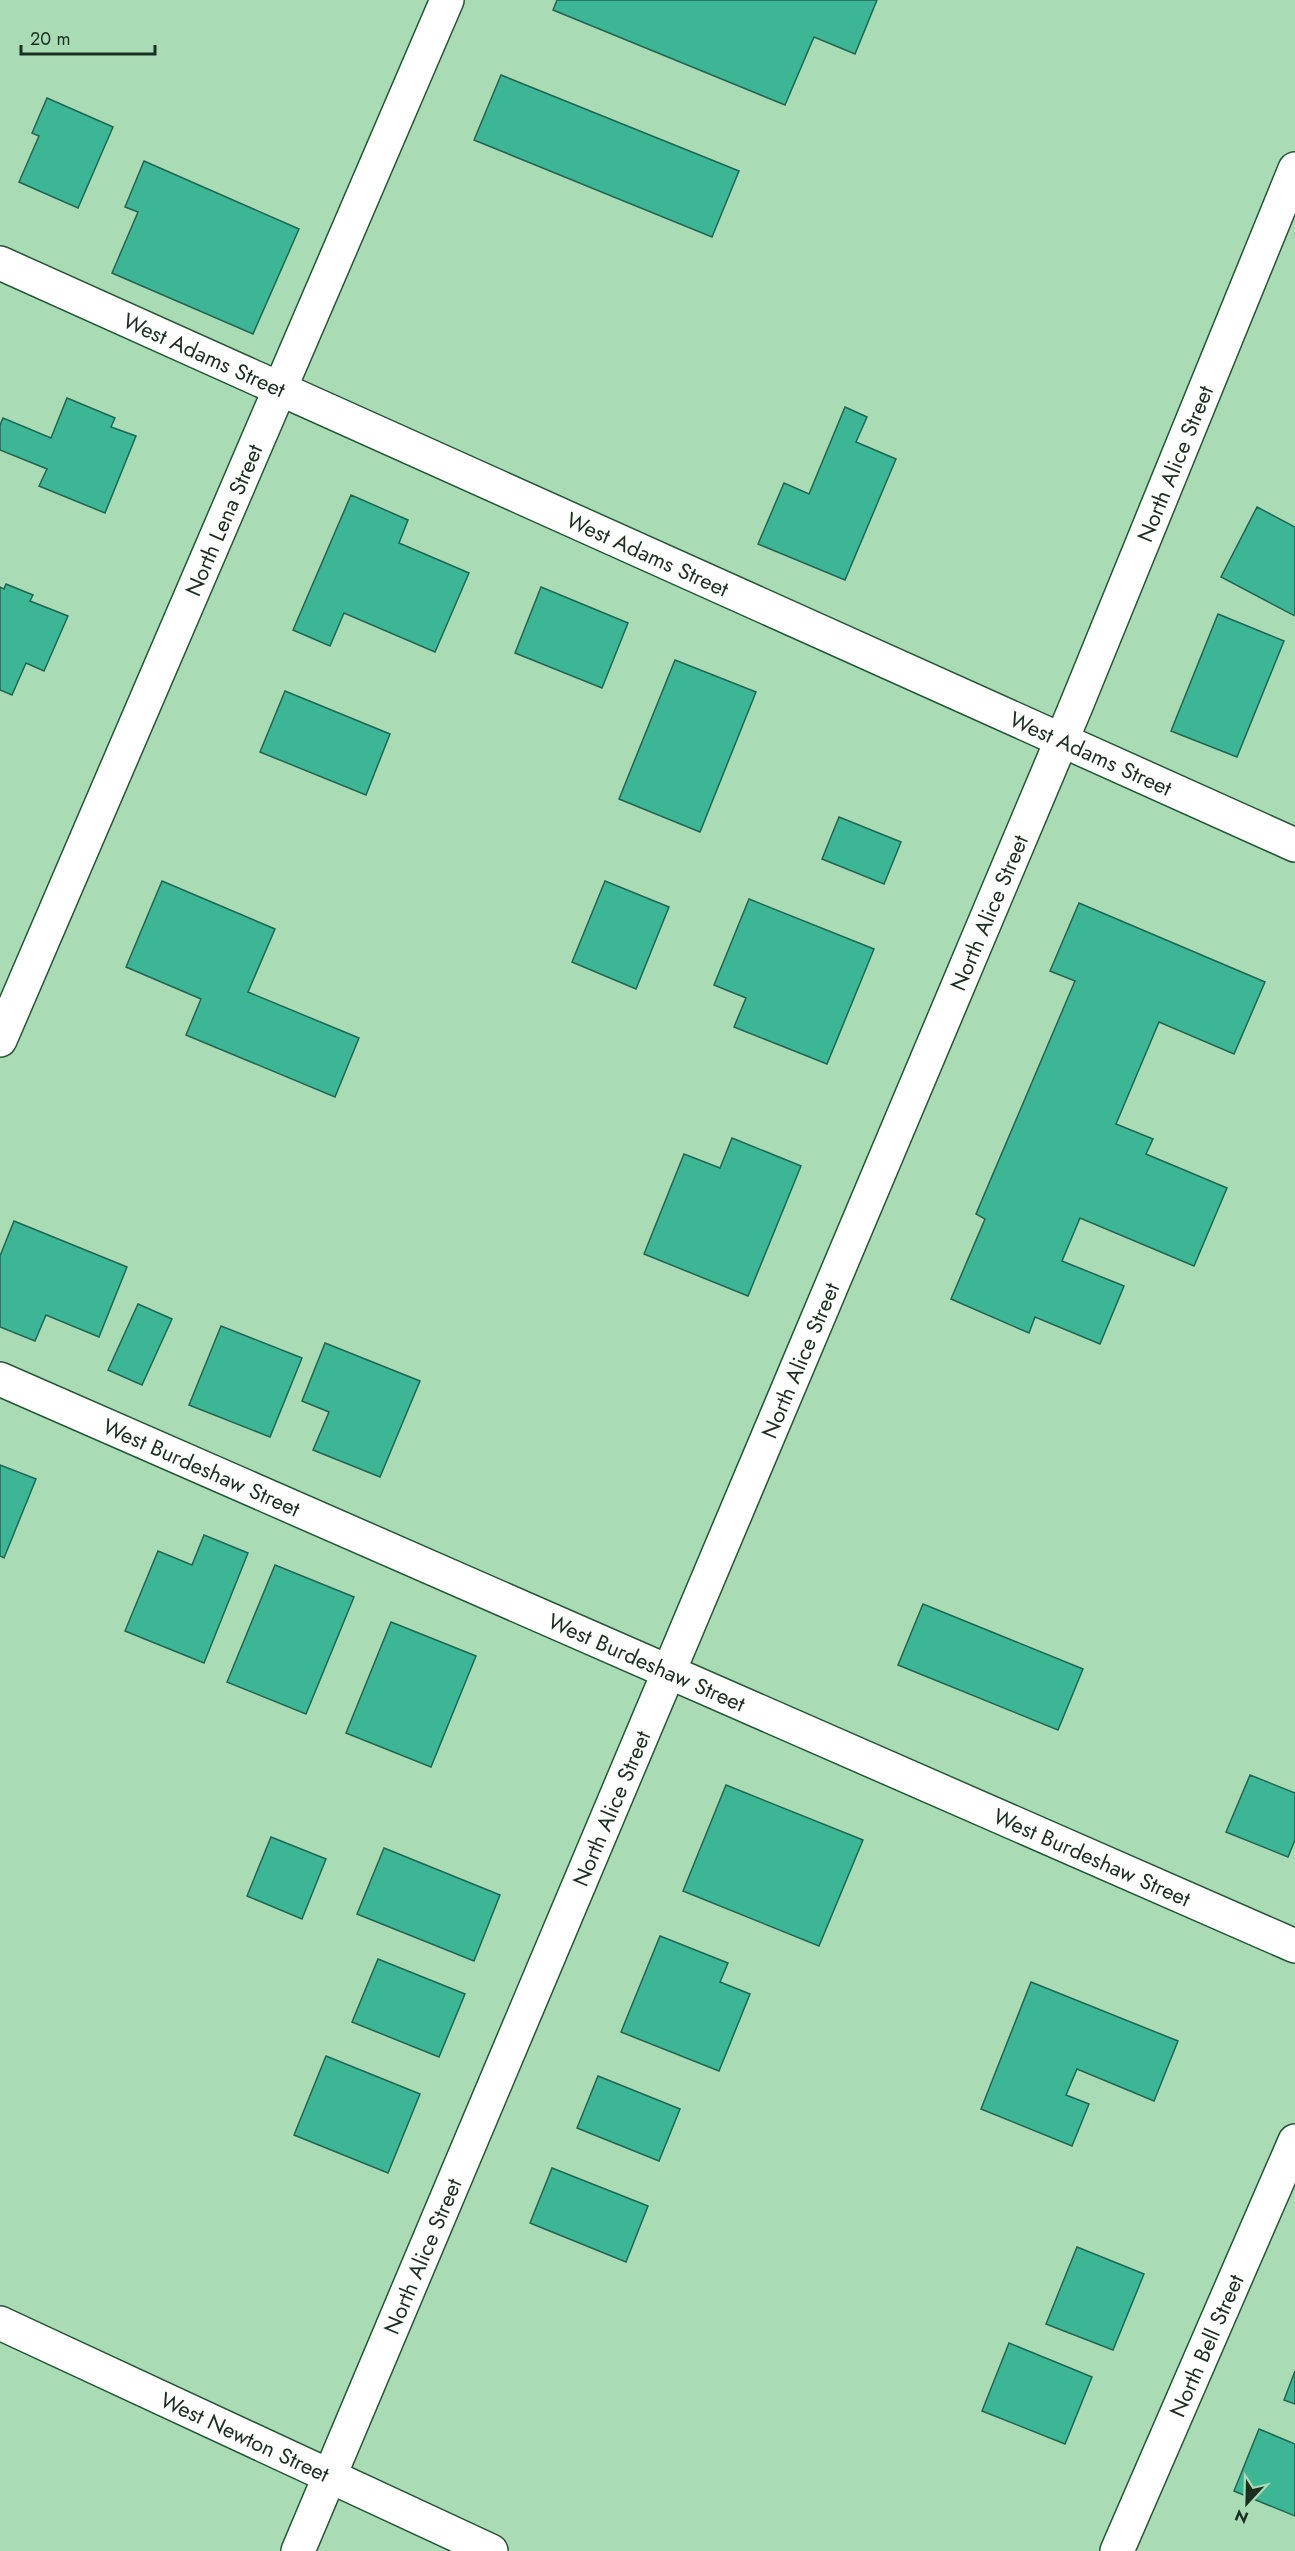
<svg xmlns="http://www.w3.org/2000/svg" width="1295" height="2551" viewBox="0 0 1295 2551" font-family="Jost,sans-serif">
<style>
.building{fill:#3db695;stroke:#206653;stroke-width:1.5}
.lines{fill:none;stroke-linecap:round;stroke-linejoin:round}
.minor-casing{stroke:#265635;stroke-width:36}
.minor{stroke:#fff;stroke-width:33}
.labels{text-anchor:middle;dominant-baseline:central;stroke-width:4.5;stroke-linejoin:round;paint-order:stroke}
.street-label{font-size:22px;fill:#1c3021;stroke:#a9dcb5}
</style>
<rect width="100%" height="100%" fill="#a9dcb5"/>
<g class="building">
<polygon points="557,0 877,0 855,54 814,37 785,105 553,10"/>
<polygon points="501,75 739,171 712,237 474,140"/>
<polygon points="47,98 113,127 78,208 19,182 39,136 32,133"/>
<polygon points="144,161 299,229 253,334 112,273 138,212 125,207"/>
<polygon points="67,398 115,418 111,427 136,436 105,513 39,486 47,469 0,450 0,425 3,418 51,438"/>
<polygon points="845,407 867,417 856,442 896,459 845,580 758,544 784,483 809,494"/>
<polygon points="351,495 408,520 399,543 469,573 435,652 344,613 330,646 293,630"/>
<polygon points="1257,507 1295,527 1295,616 1221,577"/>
<polygon points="6,584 33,595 30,601 68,616 44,671 26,663 12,695 0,690 0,587 4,589"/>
<polygon points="541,587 628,623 602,688 515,653"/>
<polygon points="1218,614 1284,641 1237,757 1171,731"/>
<polygon points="675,660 756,692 700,832 619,799"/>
<polygon points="285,691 390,734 366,795 260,752"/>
<polygon points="839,817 901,842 884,884 822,859"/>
<polygon points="162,881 275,929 248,992 359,1038 335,1097 186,1035 201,999 126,967"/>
<polygon points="605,881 669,907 636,989 572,962"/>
<polygon points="749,899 874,949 827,1064 734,1027 746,998 714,985"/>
<polygon points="1079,903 1265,982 1234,1054 1159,1022 1116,1124 1153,1139 1146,1154 1227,1188 1194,1266 1080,1218 1062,1261 1124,1286 1100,1344 1035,1317 1029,1333 951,1299 985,1219 976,1214 1075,981 1050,971"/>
<polygon points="732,1138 801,1166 748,1296 644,1254 684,1154 720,1168"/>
<polygon points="14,1221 127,1267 99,1337 46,1315 35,1341 0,1327 0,1256"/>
<polygon points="138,1304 172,1319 142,1385 108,1370"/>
<polygon points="221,1326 302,1358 270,1437 189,1405"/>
<polygon points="325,1343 420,1381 380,1477 313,1450 329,1412 302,1401"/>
<polygon points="0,1465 36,1479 4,1558 0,1556"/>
<polygon points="204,1535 248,1553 204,1663 125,1631 158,1551 192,1565"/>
<polygon points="275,1565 354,1597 306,1714 227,1682"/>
<polygon points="923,1604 1083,1669 1058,1730 898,1665"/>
<polygon points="391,1622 476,1656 431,1767 346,1733"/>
<polygon points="1250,1775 1295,1793 1295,1840 1288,1857 1226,1832"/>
<polygon points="726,1785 863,1840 819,1946 683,1891"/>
<polygon points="271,1837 326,1859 302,1919 247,1896"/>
<polygon points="384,1848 500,1895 474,1961 357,1914"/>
<polygon points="660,1936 728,1963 720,1982 750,1994 719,2071 621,2032"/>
<polygon points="378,1959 465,1994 439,2057 352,2022"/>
<polygon points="1031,1982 1178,2041 1154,2101 1077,2069 1066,2095 1089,2104 1072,2146 981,2109"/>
<polygon points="326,2056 420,2094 388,2173 294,2135"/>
<polygon points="598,2076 680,2109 659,2161 577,2128"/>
<polygon points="552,2168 648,2206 626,2262 530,2223"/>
<polygon points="1077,2247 1144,2274 1113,2350 1046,2324"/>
<polygon points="1009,2343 1092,2377 1065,2444 982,2411"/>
<polygon points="1295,2371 1295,2404 1284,2400"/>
<polygon points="1259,2429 1295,2444 1295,2516 1234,2491"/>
</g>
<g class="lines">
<defs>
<g id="minor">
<path id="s1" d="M0 263 1295 845"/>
<path id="s2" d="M0 1040 447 0"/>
<path id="s3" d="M0 1379 1295 1946"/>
<path id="s4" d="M0 2323 491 2551"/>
<path id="s5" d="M298 2551 1076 706 1295 169"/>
<path id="s6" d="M1117 2551 1295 2141"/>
</g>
</defs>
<use href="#minor" class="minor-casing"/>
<use href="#minor" class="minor"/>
</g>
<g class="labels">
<g class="street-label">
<text stroke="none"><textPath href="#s1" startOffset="224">West Adams Street</textPath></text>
<text stroke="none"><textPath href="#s5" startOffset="2264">North Alice Street</textPath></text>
<text stroke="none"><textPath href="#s2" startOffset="566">North Lena Street</textPath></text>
<text stroke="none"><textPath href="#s1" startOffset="710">West Adams Street</textPath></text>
<text stroke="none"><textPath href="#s1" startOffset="1196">West Adams Street</textPath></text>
<text stroke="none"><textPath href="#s5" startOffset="1778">North Alice Street</textPath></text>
<text stroke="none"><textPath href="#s5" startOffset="1292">North Alice Street</textPath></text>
<text stroke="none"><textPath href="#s3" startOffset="220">West Burdeshaw Street</textPath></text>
<text stroke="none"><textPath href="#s3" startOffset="706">West Burdeshaw Street</textPath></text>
<text stroke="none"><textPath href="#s5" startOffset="806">North Alice Street</textPath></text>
<text stroke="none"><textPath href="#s3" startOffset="1192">West Burdeshaw Street</textPath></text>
<text stroke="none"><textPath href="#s5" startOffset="320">North Alice Street</textPath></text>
<text stroke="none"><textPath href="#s6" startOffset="224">North Bell Street</textPath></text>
<text stroke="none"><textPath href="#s4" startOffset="270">West Newton Street</textPath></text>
</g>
</g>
<g transform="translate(1247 2503) rotate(202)" stroke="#a9dcb5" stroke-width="4.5" paint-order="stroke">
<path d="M0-4.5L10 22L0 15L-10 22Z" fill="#1c3021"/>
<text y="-9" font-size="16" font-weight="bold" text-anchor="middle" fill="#1c3021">N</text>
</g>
<path d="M21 45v9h134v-9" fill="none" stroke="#1c3021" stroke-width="3"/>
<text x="30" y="45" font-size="18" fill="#1c3021" stroke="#a9dcb5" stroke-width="4.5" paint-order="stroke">20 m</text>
</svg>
